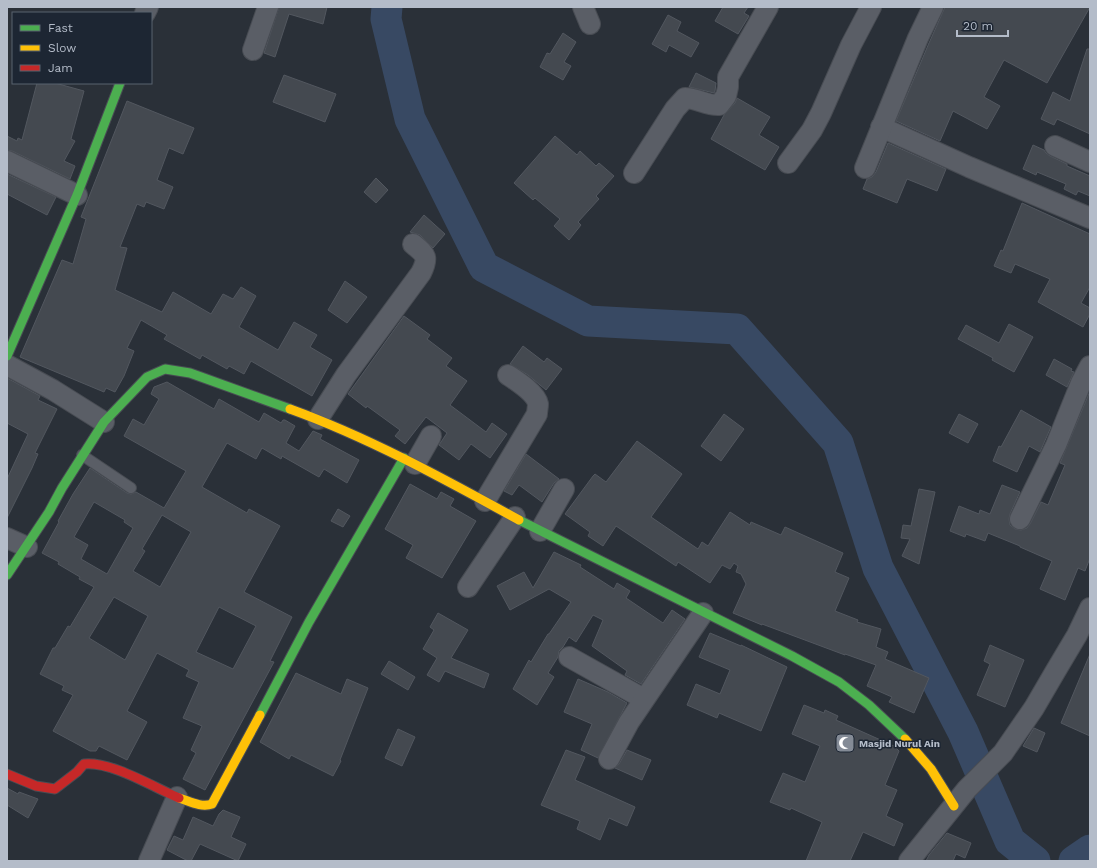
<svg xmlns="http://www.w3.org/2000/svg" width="1097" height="868" viewBox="0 0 1097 868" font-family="'Work Sans',sans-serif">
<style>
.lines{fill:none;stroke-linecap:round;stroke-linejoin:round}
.river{stroke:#384963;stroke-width:31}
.building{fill:#444950;stroke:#52575f;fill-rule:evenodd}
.lane-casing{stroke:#484c53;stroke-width:12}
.street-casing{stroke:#484c53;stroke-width:22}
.fast-casing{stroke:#484c53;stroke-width:11}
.slow-casing{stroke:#484c53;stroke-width:11}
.jam-casing{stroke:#484c53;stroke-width:11}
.lane{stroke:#5a5e66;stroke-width:10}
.street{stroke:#5a5e66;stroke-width:20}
.fast{stroke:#4caf50;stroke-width:9}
.slow{stroke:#ffc107;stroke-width:9}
.jam{stroke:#c62828;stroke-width:9}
.labels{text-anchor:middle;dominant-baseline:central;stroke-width:3;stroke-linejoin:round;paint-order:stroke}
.poi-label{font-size:10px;font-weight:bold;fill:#b4bcc9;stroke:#1d2633;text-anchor:start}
</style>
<rect width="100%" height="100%" fill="#2a3038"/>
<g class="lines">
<g class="river">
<polyline points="387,7 386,19 410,119 484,267 588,321 737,329 838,443 878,568 963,732 1010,841 1035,861"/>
<polyline points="1074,861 1090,850"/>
</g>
</g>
<g class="building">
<polygon points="279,7 327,7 323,24 289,14 275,57 264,53"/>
<polygon points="723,7 748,7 744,13 749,16 738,34 715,21"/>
<polygon points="945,7 1090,7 1047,83 1004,60 984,97 1000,106 987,129 953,111 940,141 896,121 929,43"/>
<polygon points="668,15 681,22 677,31 699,43 691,57 669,45 666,52 652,44"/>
<polygon points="563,33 576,42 564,62 571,66 563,80 540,67 547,53 550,54"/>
<polygon points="1087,49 1090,49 1090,134 1057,119 1054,125 1041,119 1053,92 1070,101"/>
<polygon points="696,73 716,83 715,91 714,93 689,87"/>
<polygon points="284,75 336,94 325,122 273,102"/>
<polygon points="37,83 55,83 84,91 71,139 75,141 64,161 75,166 70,179 12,151 7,150 7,136 17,141 18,138 22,140"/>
<polygon points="737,98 770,117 759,135 779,147 765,170 711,139 724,115 735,103"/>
<polygon points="127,101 194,128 183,154 169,148 157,180 173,187 164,209 146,202 144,207 137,204 120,247 127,248 115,290 162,312 173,292 211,314 223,294 233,299 241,287 256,296 239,327 278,350 294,322 317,335 310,347 332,360 312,396 251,361 244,374 229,366 227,369 202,355 200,359 164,339 167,335 141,320 127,348 134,351 124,376 115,392 106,388 104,392 20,357 62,260 73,264 86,219 81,217"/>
<polygon points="555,136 577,155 580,151 596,166 599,163 614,176 596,196 599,199 578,222 581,225 569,240 554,226 560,219 535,198 533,200 514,183"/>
<polygon points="888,143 946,169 937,191 907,179 897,203 863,189 867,179 872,177 876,172"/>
<polygon points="1033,145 1044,150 1046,153 1050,156 1067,164 1067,166 1090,176 1090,196 1078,191 1076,195 1064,189 1066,184 1037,172 1036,175 1023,169"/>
<polygon points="7,174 56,197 47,215 7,194"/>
<polygon points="376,178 388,190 376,203 364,192"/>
<polygon points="1022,203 1090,234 1090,287 1081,303 1090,308 1090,314 1083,327 1038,302 1050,279 1015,264 1011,273 994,266 1001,250 1003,251"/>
<polygon points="424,215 445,234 433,248 420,235 410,232"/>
<polygon points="345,281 367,297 347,323 328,310"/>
<polygon points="404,316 430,335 427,339 452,358 446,366 467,381 450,405 486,432 492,423 507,434 490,458 471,444 459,460 439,445 447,433 426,417 405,444 395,436 400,430 367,406 366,408 348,394"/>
<polygon points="1009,324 1033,337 1014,372 992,360 993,358 958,339 966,325 999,343"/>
<polygon points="523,346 544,362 547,358 562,369 546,390 528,375 510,364"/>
<polygon points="1054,359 1072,369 1071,371 1074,372 1067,387 1046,375"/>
<polygon points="7,378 40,396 38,400 57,409 35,453 38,454 32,468 7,518 7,479 28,434 7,423"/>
<path d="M167 382 214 409 219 399 259 422 264 413 281 423 283 420H285L295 426 286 443 299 451 313 431 322 435 320 439 359 460 347 483 324 469 319 477 282 456 281 459 262 448 256 459 227 443 202 487 247 513 249 509 280 526 244 592 292 617 270 661 274 662 205 790 183 779 196 753 191 750 202 726 183 718 199 682 186 676 189 670 157 653 127 711 147 722 127 760 99 746 96 751H90L53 731 73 695 62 690 64 686 40 674 53 648H55L68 626 70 627 94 587 79 579 80 577 58 564 59 562 42 553 59 522 58 521 73 494 90 468 127 493 131 494 136 492 164 508 186 471 124 436 133 419 144 425 159 399 151 394 154 387ZM94 502 125 520 124 522 133 528 107 574 81 559 88 545 74 537ZM162 515 191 532 160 587 133 571 145 551 142 549ZM114 597 148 616 125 660 89 638ZM219 607 256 626 233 669 196 652Z"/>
<polygon points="1090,391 1090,558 1085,571 1078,568 1065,600 1040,589 1052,561 1020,547 1020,546 988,533 985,541 966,534 965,537 950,531 959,506 979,514 980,510 990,514 1002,485 1020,492 1010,514 1009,519 1010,525 1015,529 1021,530 1027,528 1030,524 1041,502 1048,505 1065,465 1060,463"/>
<polygon points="1021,410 1051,427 1040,452 1029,446 1017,472 993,461 999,446 1001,447"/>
<polygon points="724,414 744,429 721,461 701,446"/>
<polygon points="959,414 978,424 968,443 949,433"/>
<polygon points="637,441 682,474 651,517 698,549 702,542 708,546 730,512 750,525 751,522 781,535 785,527 843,553 835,572 849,578 835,611 858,620 857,622 881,629 876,647 888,652 885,659 929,678 914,713 889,702 892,697 867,686 876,665 845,654 845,655 762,624 762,625 733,613 746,584 741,574 736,572 738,566 734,563 730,569 722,565 710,583 678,562 676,566 616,526 603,546 588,536 590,532 565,514 593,476 595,474 606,482"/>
<polygon points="526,454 559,479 554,483 542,502 519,485 512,495 504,491"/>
<polygon points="410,484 437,499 441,492 454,499 450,506 476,521 442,578 406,558 413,545 385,529"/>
<polygon points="919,489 935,492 919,564 902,556 910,539 901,538 903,525 911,526"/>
<polygon points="338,509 350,516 343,527 331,521"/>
<polygon points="554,552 581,565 580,567 614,589 617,583 630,591 626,598 663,623 672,610 685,619 641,684 625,675 627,671 592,646 603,620 593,615 576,642 569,637 563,647 559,651 558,657 548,673 554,677 537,705 513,689 529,660 531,662 548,634 549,634 571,602 549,589 510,610 497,586 524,572 533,588"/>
<polygon points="438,613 468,630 451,658 489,674 484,688 445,671 439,682 427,675 437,658 423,649 434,630 430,627"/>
<polygon points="710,633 741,646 741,645 787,667 761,731 719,713 717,718 687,705 696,684 720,694 730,670 699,657"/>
<polygon points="990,645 1024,660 1005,707 977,695 990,664 984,661"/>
<polygon points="1090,654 1090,736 1061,723"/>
<polygon points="389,661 415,677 408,690 381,674"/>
<polygon points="296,673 341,694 347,679 368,688 340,760 341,761 333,776 291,755 289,759 260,742"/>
<polygon points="578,679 608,692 627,703 598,758 581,750 592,724 564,712"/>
<polygon points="804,705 824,713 825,710 838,716 836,720 894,746 899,751 885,785 897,790 886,816 903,824 894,846 863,832 850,861 806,861 822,822 791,808 790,810 770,802 783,773 805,782 820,746 792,734"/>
<polygon points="1034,728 1045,733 1037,752 1023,746"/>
<polygon points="398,729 415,737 402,766 385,758"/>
<polygon points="566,750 585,757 575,780 635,807 627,826 609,818 600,840 577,829 580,821 541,805"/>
<polygon points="627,750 651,760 642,780 615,768 619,764"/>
<polygon points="7,788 18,794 19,792 38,799 28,818 7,805"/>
<polygon points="223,810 240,817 231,837 246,844 238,861 200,844 191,861 188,861 167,850 174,836 183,840 193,817 213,826 219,814"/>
<polygon points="947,833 971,843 965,858 956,854 953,861 926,861 929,855"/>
</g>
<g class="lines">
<defs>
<polyline id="lane" points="82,455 131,488"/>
<g id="street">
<polyline points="583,7 590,24"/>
<polyline points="145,13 148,7"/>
<polyline points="253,50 268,7"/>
<polyline points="881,127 969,167 1090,218"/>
<polyline points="1055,146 1090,162"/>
<polyline points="7,161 77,195"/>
<polyline points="788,163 812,130 821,113 851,45 871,7"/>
<polyline points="865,168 918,38 933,7"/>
<path d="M634 173 675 109 685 98C697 98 707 106 719 105L726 96 728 87V77L768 7"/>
<polyline points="7,365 53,390 104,422"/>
<path d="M318 419 346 375 421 273C429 257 426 255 413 244"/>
<polyline points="415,464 431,436"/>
<path d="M485 501 537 414C537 411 538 407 538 404 536 393 517 381 508 375"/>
<polyline points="1020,519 1056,445 1081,383 1090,366"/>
<polyline points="540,531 564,489"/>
<polyline points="7,538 27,547"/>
<polyline points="468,587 515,517"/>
<polyline points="569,657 644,699"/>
<polyline points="609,759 629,722 703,613"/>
<polyline points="149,861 177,797"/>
<polyline points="909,861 967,789 1003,753 1034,708 1055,672 1077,635 1090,608"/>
</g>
<g id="fast">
<polyline points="7,356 77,195 120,83"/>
<polyline points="519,520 792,656 839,682 869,705 905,739"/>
<polyline points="7,575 49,512 62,488 104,422 147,377 165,369 190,373 290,409"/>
<polyline points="260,715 309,622 404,458"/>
</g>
<g id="slow">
<path d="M290 409C370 438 444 479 519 520"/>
<polyline points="905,739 931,769 954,806"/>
<path d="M179 798C189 801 201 808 212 804L260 715"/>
</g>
<path id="jam" d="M7 774 36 786 55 789 77 772 84 764C111 761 153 787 179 798"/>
</defs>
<use href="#lane" class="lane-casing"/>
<use href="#street" class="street-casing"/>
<use href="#fast" class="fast-casing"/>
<use href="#slow" class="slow-casing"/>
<use href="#jam" class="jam-casing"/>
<use href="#lane" class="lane"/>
<use href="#street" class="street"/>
<use href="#fast" class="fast"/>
<use href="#slow" class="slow"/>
<use href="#jam" class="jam"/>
</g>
<defs>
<symbol id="mosque-square" viewBox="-11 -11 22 22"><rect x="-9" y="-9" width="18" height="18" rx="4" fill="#848b96" stroke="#1d2633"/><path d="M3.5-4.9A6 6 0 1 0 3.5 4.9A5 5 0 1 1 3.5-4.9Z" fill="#fff"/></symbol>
</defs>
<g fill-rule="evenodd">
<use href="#mosque-square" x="834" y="732" width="22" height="22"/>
</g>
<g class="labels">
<g class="poi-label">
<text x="859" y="743">Masjid Nurul Ain</text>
</g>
</g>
<rect width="1097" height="868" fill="none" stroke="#b4bcc9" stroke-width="16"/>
<rect x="12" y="12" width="140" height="72" fill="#1d2633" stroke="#59626f"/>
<rect x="20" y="25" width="20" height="6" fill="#4caf50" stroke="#59626f"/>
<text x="48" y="32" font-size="12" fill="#b4bcc9">Fast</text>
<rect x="20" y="45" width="20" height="6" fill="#ffc107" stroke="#59626f"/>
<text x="48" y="52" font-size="12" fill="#b4bcc9">Slow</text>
<rect x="20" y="65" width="20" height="6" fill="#c62828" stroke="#59626f"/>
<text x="48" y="72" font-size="12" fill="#b4bcc9">Jam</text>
<path d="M957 30v6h51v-6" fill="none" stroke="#b4bcc9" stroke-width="2"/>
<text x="963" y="30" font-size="12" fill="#b4bcc9" stroke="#1d2633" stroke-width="3" paint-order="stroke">20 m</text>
</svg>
